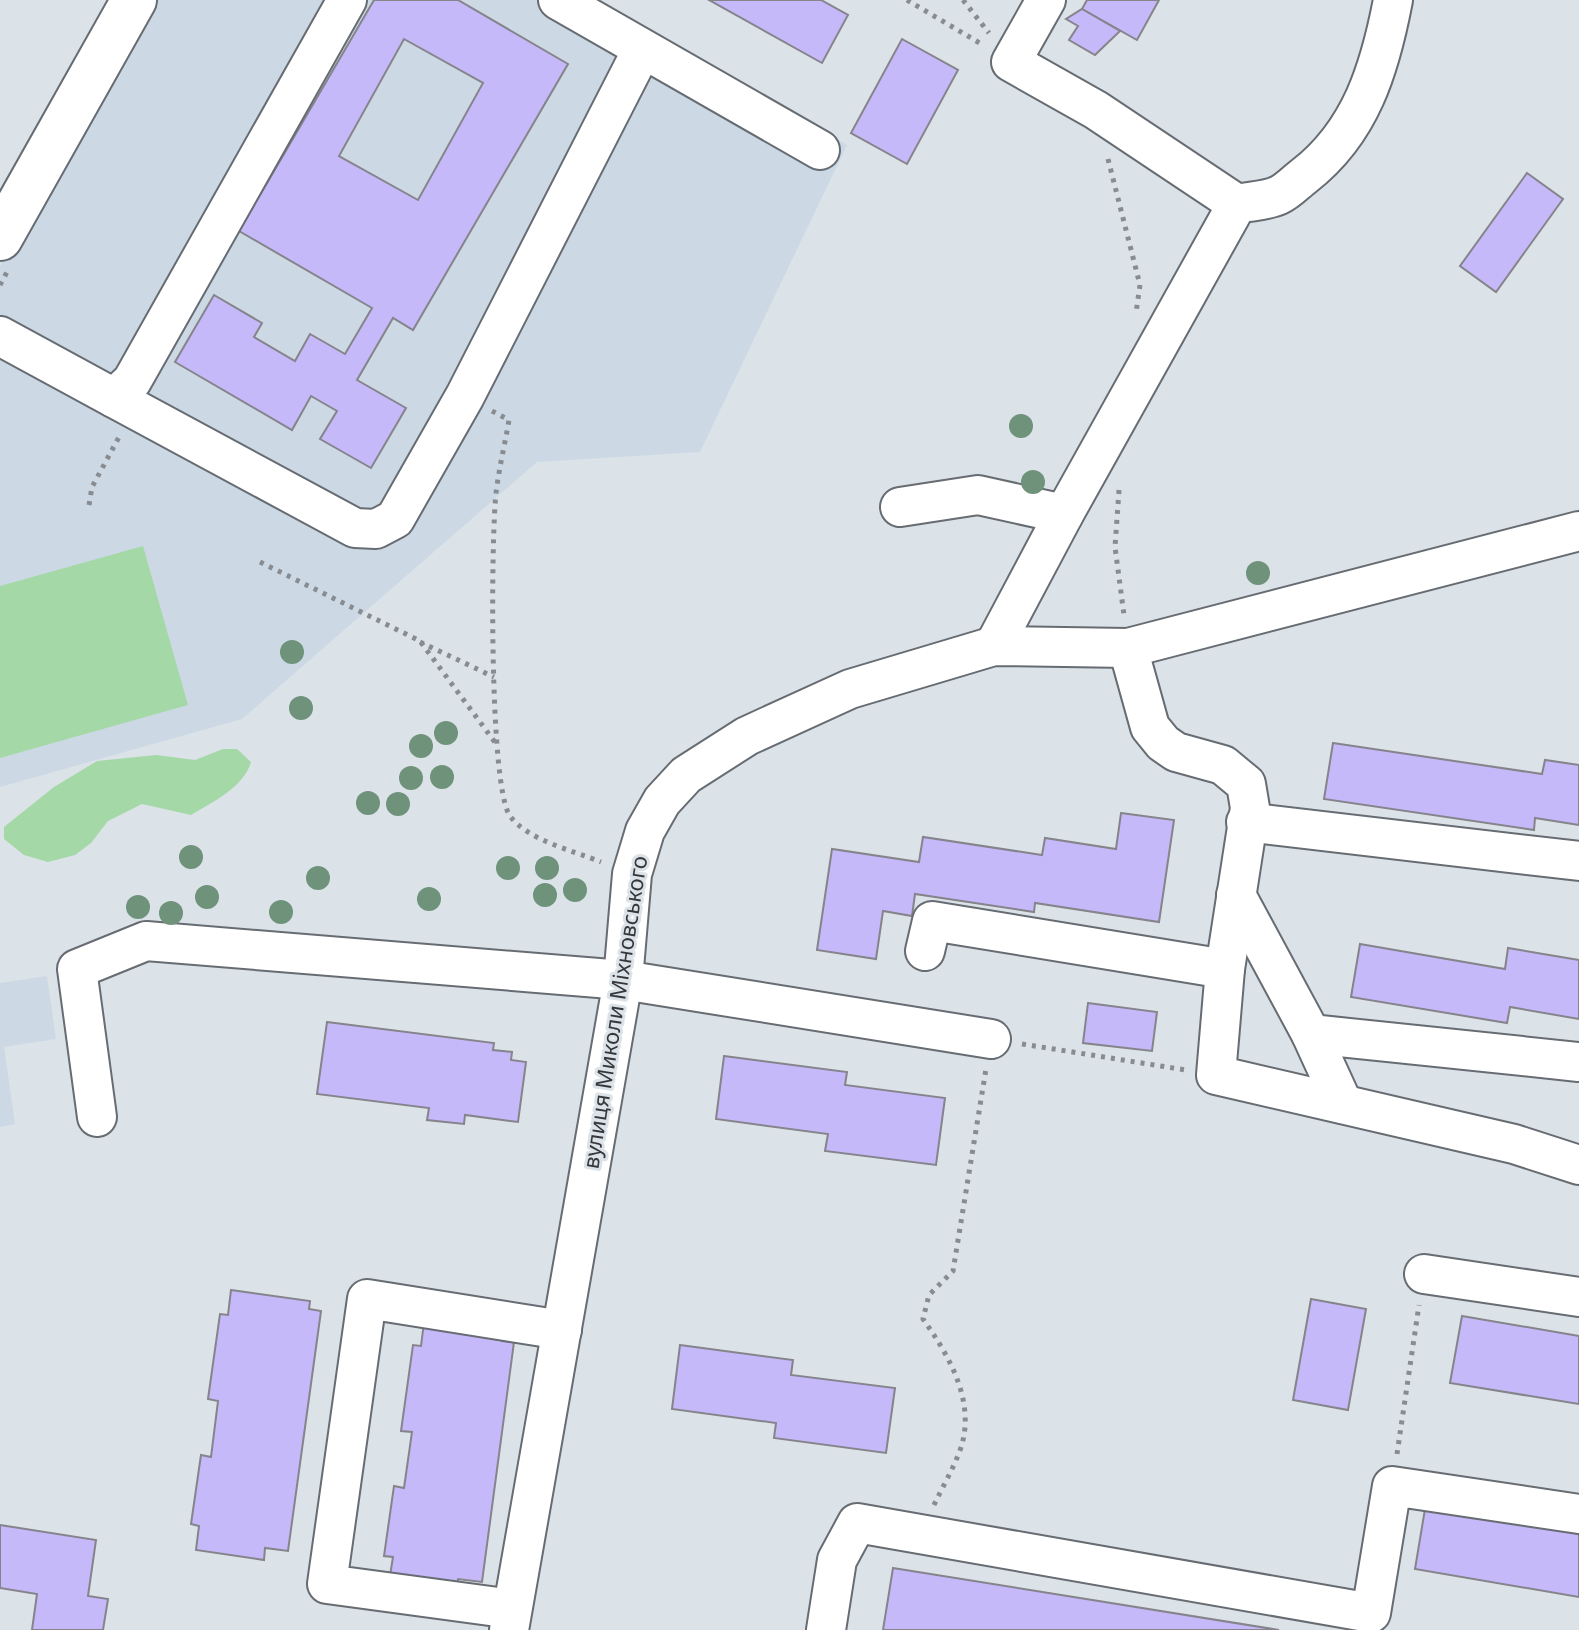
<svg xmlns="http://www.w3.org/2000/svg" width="1579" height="1630" viewBox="0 0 1579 1630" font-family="'Noto Sans',sans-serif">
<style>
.built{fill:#ccd9e5}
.green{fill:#a4d9a7}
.building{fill:#c6b9fa;stroke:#85848b;stroke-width:2;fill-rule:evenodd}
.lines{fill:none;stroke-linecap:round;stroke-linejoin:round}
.minor-casing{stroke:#666c72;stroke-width:42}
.major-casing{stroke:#666c72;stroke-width:48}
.path{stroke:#888c91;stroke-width:5;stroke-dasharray:4 6;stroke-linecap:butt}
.minor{stroke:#fff;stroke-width:38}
.major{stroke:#fff;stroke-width:44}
.tree{fill:#6f927b}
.labels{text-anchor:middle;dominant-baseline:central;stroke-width:6;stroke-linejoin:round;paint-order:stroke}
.street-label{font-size:22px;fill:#35373a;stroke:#dbe2e8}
</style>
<rect width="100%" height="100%" fill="#dbe2e8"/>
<g class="built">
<polygon points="150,0 596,0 847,145 700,452 537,462 242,719 0,787 0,266"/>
<polygon points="47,976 56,1039 4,1047 15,1124 0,1127 0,983"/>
</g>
<g class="green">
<polygon points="143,546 188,705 0,758 0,586"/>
<path d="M223 749H237L251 762C243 788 214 801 191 815L142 804 108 821 91 843 75 855 48 862 24 855 4 839V827L54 787 97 761 156 755 195 760Z"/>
</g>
<g class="building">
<path d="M374 0H458L568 64 413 330 393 318 357 380 406 408 371 468 320 439 337 411 311 396 292 430 175 362 214 295 262 323 254 337 295 361 310 334 345 354 372 308 239 231ZM404 39 483 83 418 200 339 156Z"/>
<polygon points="709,0 821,0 848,15 822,63"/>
<polygon points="1087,0 1159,0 1137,40 1082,9"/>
<polygon points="1082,9 1120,31 1095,55 1069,40 1078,26 1066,19"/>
<polygon points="902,39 958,70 907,164 851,133"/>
<polygon points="1527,173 1563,199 1496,292 1460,266"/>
<polygon points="1333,743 1542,774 1545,760 1579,765 1579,825 1535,818 1534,830 1324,799"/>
<polygon points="1121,813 1174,820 1159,922 1035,903 1034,912 915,894 912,916 883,911 876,959 817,950 832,849 919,862 923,837 1042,855 1045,838 1116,849"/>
<polygon points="1360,944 1505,969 1508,948 1579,960 1579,1019 1510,1007 1507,1023 1351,997"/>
<polygon points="1088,1003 1157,1012 1152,1051 1083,1043"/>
<polygon points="327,1022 494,1043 493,1050 512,1052 511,1060 526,1062 518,1122 465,1115 464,1124 427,1120 429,1108 317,1094"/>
<polygon points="724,1056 847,1072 845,1085 945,1098 936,1165 825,1151 828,1134 716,1119"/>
<polygon points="231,1290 310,1301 309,1309 321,1311 288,1551 265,1548 264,1560 196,1550 199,1526 191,1524 201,1455 211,1457 218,1401 208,1399 220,1314 228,1315"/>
<polygon points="1311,1299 1366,1309 1348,1410 1293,1400"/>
<polygon points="1462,1316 1579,1336 1579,1404 1450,1383"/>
<polygon points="424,1322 503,1332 502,1341 514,1342 482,1582 458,1579 457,1591 389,1582 393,1557 384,1556 394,1486 404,1488 412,1432 401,1431 413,1345 421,1346"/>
<polygon points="680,1345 793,1360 791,1375 895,1388 886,1453 774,1438 776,1423 672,1409"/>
<polygon points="1426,1503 1579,1528 1579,1597 1415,1569"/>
<polygon points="0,1525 96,1540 88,1596 108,1599 103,1630 32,1630 37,1594 0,1588"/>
<polygon points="893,1568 1279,1630 883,1630"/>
</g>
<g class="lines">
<defs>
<g id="minor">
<polyline points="558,0 820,150"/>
<polyline points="1046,0 1011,62 1096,110 1237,204"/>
<polyline points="0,336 114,398 132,381 347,0"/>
<polyline points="114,398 355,528 376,529 395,519 465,396 642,50"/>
<polyline points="900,507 978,495 1064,514"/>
<path d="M994 646 1064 514 1237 204C1250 201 1267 201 1279 195 1288 191 1296 182 1304 176 1361 132 1380 68 1393 0"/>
<polyline points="1128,648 1150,727 1163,743 1176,752 1223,765 1246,784 1250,808 1225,969 1216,1075 1514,1144 1579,1165"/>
<polyline points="1246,822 1579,861"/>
<polyline points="1236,895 1311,1034 1579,1062"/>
<polyline points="925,951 932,921 1225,969"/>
<polyline points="1311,1034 1343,1104"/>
<polyline points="97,1117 77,969 146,941 623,980 991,1039"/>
<polyline points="1424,1274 1579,1297"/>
<polyline points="512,1609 327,1584 367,1299 562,1330"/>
<polyline points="509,1630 623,980 632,874 645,831 662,801 686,775 747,736 850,689 994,646 1128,648 1579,531"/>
<polyline points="826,1630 837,1560 857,1523 1371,1613 1392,1486 1579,1514"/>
</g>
<polyline id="major" points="0,238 134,0"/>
</defs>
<use href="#minor" class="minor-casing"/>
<use href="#major" class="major-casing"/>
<g class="path">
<polyline points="907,0 983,45"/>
<polyline points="963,0 989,33"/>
<polyline points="1108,159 1140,285 1136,313"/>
<polyline points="0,285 7,272"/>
<path d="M492 411 509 420C505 444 499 468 496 493 491 538 489 787 510 816 527 840 574 851 601 862"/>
<polyline points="1119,490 1115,547 1124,615"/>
<polyline points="89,505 92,487 119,437"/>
<polyline points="260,562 420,641 497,745"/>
<polyline points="420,642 494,677"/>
<polyline points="1022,1044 1186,1070"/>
<polyline points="1397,1454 1419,1305"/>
<path d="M934 1505C942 1488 952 1471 959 1453 978 1405 950 1357 923 1319L929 1295 953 1271 986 1069"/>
</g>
<use href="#minor" class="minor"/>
<use href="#major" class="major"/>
</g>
<g class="tree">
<circle cx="1021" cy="426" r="12"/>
<circle cx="1033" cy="482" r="12"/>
<circle cx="1258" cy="573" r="12"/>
<circle cx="292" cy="652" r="12"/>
<circle cx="301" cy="708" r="12"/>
<circle cx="446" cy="733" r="12"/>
<circle cx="421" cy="746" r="12"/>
<circle cx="442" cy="777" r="12"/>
<circle cx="411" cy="778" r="12"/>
<circle cx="368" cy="803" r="12"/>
<circle cx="398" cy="804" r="12"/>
<circle cx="191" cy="857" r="12"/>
<circle cx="508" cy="868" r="12"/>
<circle cx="547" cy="868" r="12"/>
<circle cx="318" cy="878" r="12"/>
<circle cx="575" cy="890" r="12"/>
<circle cx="545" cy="895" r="12"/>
<circle cx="207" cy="897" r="12"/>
<circle cx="429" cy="899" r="12"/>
<circle cx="138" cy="907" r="12"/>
<circle cx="281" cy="912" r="12"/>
<circle cx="171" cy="913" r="12"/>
</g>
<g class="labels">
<g class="street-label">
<text transform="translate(614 1012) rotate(-81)">вулиця Миколи Міхновського</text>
</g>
</g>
</svg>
